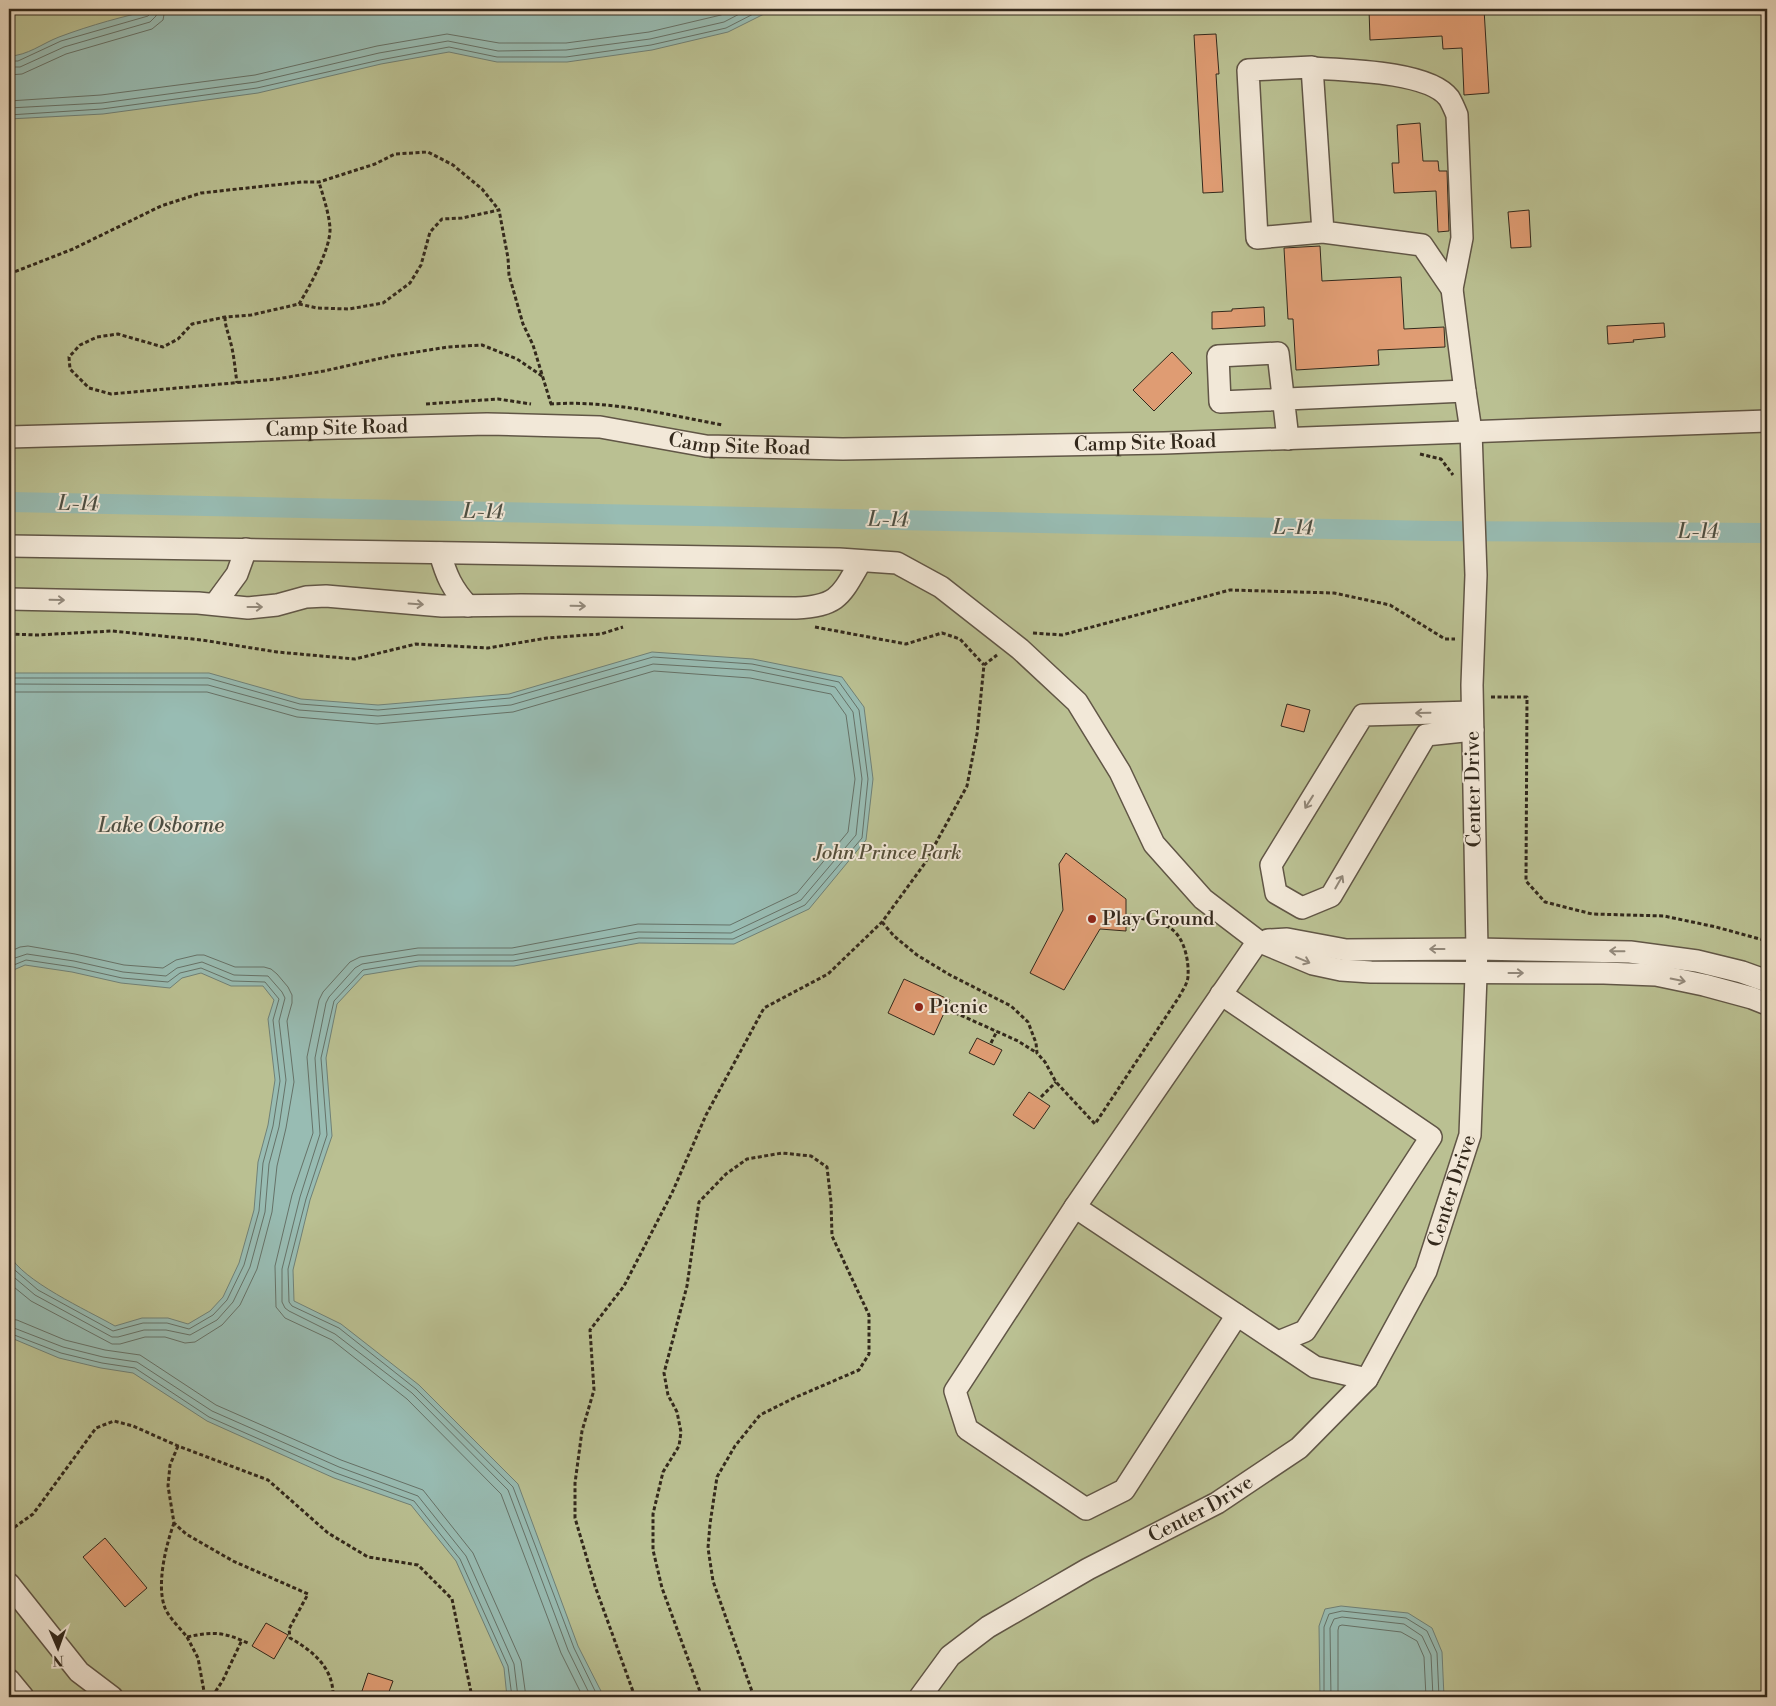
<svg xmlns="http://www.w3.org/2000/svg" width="1776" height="1706" viewBox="0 0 1776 1706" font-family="'Libre Bodoni',serif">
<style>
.green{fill:#bac092;stroke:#767457}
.water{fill:#98bcb3;stroke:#708177}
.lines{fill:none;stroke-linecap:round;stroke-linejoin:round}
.shore{stroke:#667268;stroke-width:1}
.canal{stroke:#98bcb3;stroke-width:20}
.building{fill:#df9c73;stroke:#33291c}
.minor-casing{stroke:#615646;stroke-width:24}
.path{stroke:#33291c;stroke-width:3;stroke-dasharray:4 2.5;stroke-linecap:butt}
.minor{stroke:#f2e8d8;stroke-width:21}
.oneway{stroke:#92887a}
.poi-dot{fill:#8f2418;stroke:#f2e8d8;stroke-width:2}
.labels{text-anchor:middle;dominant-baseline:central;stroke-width:4;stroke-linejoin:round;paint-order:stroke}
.street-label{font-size:20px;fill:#33291c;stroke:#f2e8d8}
.park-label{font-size:20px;font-style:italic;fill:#554f3a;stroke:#f2e8d8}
.poi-label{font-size:20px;fill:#33291c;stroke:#f2e8d8;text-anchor:start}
.water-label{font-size:21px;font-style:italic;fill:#4c4e42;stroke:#f2e8d8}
</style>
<rect width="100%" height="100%" fill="#ebdcc3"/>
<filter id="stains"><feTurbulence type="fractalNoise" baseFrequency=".004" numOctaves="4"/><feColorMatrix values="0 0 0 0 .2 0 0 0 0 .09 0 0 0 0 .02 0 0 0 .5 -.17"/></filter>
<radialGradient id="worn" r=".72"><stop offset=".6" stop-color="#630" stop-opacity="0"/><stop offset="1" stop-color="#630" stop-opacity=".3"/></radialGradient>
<rect class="green" x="9" y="9" width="1758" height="1688"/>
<g class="water">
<path d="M157 9H774L728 32 652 50 567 62H497L449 52 381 64 258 93 103 114 9 119V56C27 56 43 43 59 37 91 25 124 16 157 9Z"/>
<path d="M652 652 753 659 842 677 864 707 873 779 866 840 809 909 734 944 639 943 514 966H419L364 975 337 1004 326 1058 332 1136 310 1200 293 1270 294 1301 341 1324 419 1385 518 1484 578 1646 604 1697H507L504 1668 456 1561 411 1505 334 1478 207 1421 133 1373 101 1368 59 1358 9 1337V1254C22 1281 87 1310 115 1326L142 1318H168L188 1324 210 1311 223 1297 239 1263 254 1210 258 1162 268 1125 275 1080 268 1019 274 1000 263 986H231L201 973 182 978 170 988 121 983 72 972 25 965 9 972V673H209L301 699 378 705 509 694Z"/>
<polygon points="1341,1606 1408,1613 1432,1628 1442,1652 1444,1697 1320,1697 1319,1626 1325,1609"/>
</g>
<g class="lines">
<g class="shore">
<polyline points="9,61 18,61 61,41 148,16 151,13 151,9"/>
<polyline points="9,67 20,67 64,47 150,22 156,16 158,9"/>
<polyline points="9,75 22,74 66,54 152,29 163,20 165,9"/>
<polyline points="9,101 101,95 255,75 377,46 447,34 499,43 566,43 649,32 721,15 733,9"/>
<polyline points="9,108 102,103 256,82 379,53 448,41 498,51 566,50 650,39 724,22 749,9"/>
<polyline points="9,115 102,109 257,88 380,60 449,47 497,57 566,57 651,45 726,28 763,9"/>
<polyline points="9,678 208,678 300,704 378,710 510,698 653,657 752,664 839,682 859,710 868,779 862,838 805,905 733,939 639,938 513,961 419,961 363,970 334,1001 321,1058 327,1135 306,1199 288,1269 289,1302 292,1306 339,1328 416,1389 513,1487 574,1648 598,1697"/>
<polyline points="9,684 208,685 299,710 378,716 511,705 653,664 751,670 835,687 853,712 862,779 856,835 801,900 731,933 638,932 513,955 418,955 362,964 355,968 329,997 326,1003 315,1058 320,1134 300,1197 282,1269 282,1302 285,1308 289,1311 335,1334 412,1393 508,1490 568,1650 591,1697"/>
<polyline points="9,692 207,692 297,717 377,724 513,712 654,671 750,678 831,694 846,715 855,779 848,832 797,893 730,925 638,924 512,948 418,948 360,957 350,962 323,992 319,1000 307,1057 313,1133 292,1195 275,1266 276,1307 285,1318 332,1340 407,1399 501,1494 561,1653 583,1697"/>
<polyline points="9,952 20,947 28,946 75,954 124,965 163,968 176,960 197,955 204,955 235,967 264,967 271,969 277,974 288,987 292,995 292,1003 287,1021 294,1082 286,1128 277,1166 272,1212 257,1269 240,1305 222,1325 195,1342 185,1343 165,1337 145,1337 120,1344 112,1344 31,1301 9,1283"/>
<polyline points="9,960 27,954 74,961 123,972 166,976 177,968 202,962 234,975 268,976 282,992 285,998 279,1021 286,1080 279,1127 269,1164 265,1212 250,1267 233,1302 217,1320 190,1335 166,1330 144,1330 118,1337 112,1337 35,1295 9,1273"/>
<polyline points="9,967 26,960 73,967 122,978 168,982 180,973 201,968 232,981 265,982 279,999 273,1020 280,1081 273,1126 263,1163 259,1211 244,1265 227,1300 213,1315 189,1329 167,1323 143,1323 113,1331 38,1290 9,1265"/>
<polyline points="9,1319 17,1320 65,1340 105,1350 140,1355 216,1405 341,1460 423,1490 473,1553 521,1661 526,1697"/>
<polyline points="9,1327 14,1328 63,1347 103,1357 137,1362 212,1411 339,1467 418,1496 466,1556 514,1664 518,1697"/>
<polyline points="9,1333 61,1353 102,1363 135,1368 209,1417 336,1473 414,1501 460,1559 508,1666 512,1697"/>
<polyline points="1324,1697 1324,1627 1329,1614 1342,1611 1406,1618 1427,1631 1437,1653 1439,1697"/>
<polyline points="1331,1697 1330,1628 1334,1619 1342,1617 1404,1624 1422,1636 1431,1655 1433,1697"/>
<polyline points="1338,1697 1338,1630 1339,1626 1342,1625 1401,1632 1417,1641 1424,1657 1426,1697"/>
</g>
<polyline class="canal" points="9,502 1435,531 1767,533"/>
</g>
<g class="building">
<polygon points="1369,9 1484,9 1489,93 1464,95 1462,48 1443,49 1442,36 1370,40"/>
<polygon points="1216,34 1219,74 1216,74 1223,192 1203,193 1194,35"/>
<polygon points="1420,123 1423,161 1438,161 1439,171 1447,171 1449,231 1438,232 1436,191 1394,193 1392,163 1399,163 1397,125"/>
<polygon points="1529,210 1531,247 1511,248 1508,212"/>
<polygon points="1320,246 1322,281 1401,277 1404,329 1444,327 1445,347 1378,350 1379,365 1296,370 1293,319 1288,319 1284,248"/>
<polygon points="1264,307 1265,326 1212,329 1212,312 1232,311 1232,309"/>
<polygon points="1664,323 1665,337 1633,340 1634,342 1608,344 1607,326"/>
<polygon points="1172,352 1192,373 1154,411 1133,390"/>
<polygon points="1287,704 1310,710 1304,732 1281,726"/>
<polygon points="1066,853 1126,899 1126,931 1100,929 1064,990 1030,973 1063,910 1059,864"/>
<polygon points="904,979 950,1000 934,1035 888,1013"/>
<polygon points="977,1038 1002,1050 994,1065 969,1053"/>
<polygon points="1029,1092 1050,1106 1034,1129 1013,1115"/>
<polygon points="105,1538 147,1588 125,1607 83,1557"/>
<polygon points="266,1623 288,1635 274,1659 252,1646"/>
<polygon points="368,1673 393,1681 387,1697 360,1697"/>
</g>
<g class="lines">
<defs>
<g id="minor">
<path d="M1312 68C1344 70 1429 71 1449 98 1452 103 1455 110 1457 115L1462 238 1452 289"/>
<polyline points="1323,232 1312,67 1248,70 1257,238 1323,232 1422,245 1452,289 1465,391"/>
<path id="s1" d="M9 437 487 424 600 427 706 446 843 449 1164 443 1767 421"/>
<polyline points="9,546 839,559 897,563 941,587 1020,649 1077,702 1120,772 1154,844 1203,899 1258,941 1313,964 1341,970 1371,972 1604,973 1656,975 1704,985 1752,998 1767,1004"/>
<path d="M440 553C446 575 452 589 468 606"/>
<path d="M9 599 198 603 248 608 277 605 306 597 326 596 442 606 521 605 796 608C839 606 841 595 861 561"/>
<polyline points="215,604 237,574 246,549"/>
<polyline points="1472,712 1363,715 1271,865 1276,893 1302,908 1331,896 1426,735 1473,730"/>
<polyline points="1268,940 1287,939 1346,950 1477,949 1630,952 1697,961 1742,972 1767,981"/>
<polyline points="1258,941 1075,1207 1315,1367 1367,1379"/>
<polyline points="1221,994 1431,1137 1305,1331 1278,1342"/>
<polyline points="1075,1207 955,1391 967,1429 1086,1509 1124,1490 1237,1315"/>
<polyline points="9,1584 79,1672 112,1697"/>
<polyline points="9,1680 23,1697"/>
<path id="s2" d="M920 1697 950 1656 988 1627 1088 1569 1217 1503 1299 1448 1367 1379 1426 1271 1470 1135 1477 949 1472 685 1476 575 1471 431 1465 391 1220 402 1218 356 1278 353 1288 439"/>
</g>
</defs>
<use href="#minor" class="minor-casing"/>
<g class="path">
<polyline points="9,274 73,249 161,206 201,193 302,182 319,182 375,164 395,154 428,152 453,165 482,189 499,210"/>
<path d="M299 304C310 286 331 248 330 228 329 213 323 196 319 182"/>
<path d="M225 317C225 326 228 332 230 340 234 354 235 369 237 383"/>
<polyline points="542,376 517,359 482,345 448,347 391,356 324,371 277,379 111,394 89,388 70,369 69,357 80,345 97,337 118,334 163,347 178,339 192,324 225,317 251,315 299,304 317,308 349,309 383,303 410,283 421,265 430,232 442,219 462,218 499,210 508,258 509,275 523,324 533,345 551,404"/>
<polyline points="426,404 498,399 531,404"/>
<path d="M550 404C609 400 665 414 722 425"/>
<polyline points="1420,454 1441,459 1453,475"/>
<polyline points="815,627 906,644 942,633 960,639 984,665"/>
<polyline points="1033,633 1062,635 1230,590 1334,593 1390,605 1445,639 1455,639"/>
<polyline points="9,634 37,635 112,631 202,640 277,652 355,659 416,644 488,648 547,638 601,634 623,627"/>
<polyline points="1491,697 1527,697 1526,881 1545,902 1592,914 1664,916 1716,927 1767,941"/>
<path d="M882 922 894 936 917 955 950 975 1011 1006 1028 1022 1036 1043 1037 1053 1045 1062 1056 1082 1095 1124 1179 997C1182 991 1188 983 1188 976 1189 962 1185 941 1174 931 1163 921 1144 920 1130 915"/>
<polyline points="949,1010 1018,1041 1037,1053"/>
<polyline points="991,1043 997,1031"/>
<polyline points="1041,1097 1056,1082"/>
<path d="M178 1446 170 1465 168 1486 174 1523 186 1534 233 1561 308 1594 289 1629 290 1638C313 1651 334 1668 333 1697"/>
<path d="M174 1523C166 1545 156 1585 165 1608 170 1619 180 1628 187 1637 214 1631 224 1632 250 1644"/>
<polyline points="9,1531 33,1514 96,1428 114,1421 133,1426 178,1446 268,1480 328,1533 368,1557 418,1565 452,1599 472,1697"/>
<polyline points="187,1637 198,1658 205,1697"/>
<polyline points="212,1697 223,1680 242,1640"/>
<polyline points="635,1697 595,1586 575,1518 575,1483 582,1431 594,1390 590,1330 624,1286 672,1193 706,1115 764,1008 828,974 882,922 925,863 967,786 977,734 984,665 997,655"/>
<polyline points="702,1697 662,1588 653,1550 653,1514 663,1472 679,1446 681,1432 677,1412 668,1395 664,1373 687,1286 699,1202 726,1174 747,1159 782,1153 811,1156 827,1167 831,1202 832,1236 869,1315 869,1354 859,1370 794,1398 760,1415 735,1446 717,1477 710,1524 708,1548 713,1581 754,1697"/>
</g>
<use href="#minor" class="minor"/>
</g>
<defs><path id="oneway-shaft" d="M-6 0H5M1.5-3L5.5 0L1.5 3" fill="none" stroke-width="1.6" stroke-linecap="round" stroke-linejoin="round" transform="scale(1.25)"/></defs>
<g class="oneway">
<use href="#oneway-shaft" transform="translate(57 600) rotate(1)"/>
<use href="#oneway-shaft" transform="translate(416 604) rotate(4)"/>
<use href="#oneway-shaft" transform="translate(578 606) rotate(1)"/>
<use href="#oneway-shaft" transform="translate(255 607)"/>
<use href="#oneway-shaft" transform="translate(1423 713) rotate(179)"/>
<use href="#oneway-shaft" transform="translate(1309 802) rotate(122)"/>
<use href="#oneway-shaft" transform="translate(1339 882) rotate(-60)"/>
<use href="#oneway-shaft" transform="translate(1437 949) rotate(180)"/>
<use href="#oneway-shaft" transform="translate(1617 951) rotate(-179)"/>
<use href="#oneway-shaft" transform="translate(1303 960) rotate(23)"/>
<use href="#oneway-shaft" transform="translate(1516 973)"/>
<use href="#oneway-shaft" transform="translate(1678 980) rotate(11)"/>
</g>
<g class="poi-dot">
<circle cx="1092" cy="919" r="5"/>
<circle cx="919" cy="1007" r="5"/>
</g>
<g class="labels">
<g class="street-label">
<text stroke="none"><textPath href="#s1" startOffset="328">Camp Site Road</textPath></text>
<text stroke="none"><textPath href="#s1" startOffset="732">Camp Site Road</textPath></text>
<text stroke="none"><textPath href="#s1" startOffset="1138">Camp Site Road</textPath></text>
<text transform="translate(1474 789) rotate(-91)">Center Drive</text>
<text stroke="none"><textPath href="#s2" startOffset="762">Center Drive</textPath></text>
<text stroke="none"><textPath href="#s2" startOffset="342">Center Drive</textPath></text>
</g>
<g class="park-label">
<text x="888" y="853">John Prince Park</text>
</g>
<g class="poi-label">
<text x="1102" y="919">Play Ground</text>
<text x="929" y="1007">Picnic</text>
</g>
<g class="water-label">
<text transform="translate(78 504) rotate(1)">L-14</text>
<text transform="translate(483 512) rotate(1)">L-14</text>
<text transform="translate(888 520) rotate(1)">L-14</text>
<text transform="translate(1293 528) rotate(1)">L-14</text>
<text x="1698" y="532">L-14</text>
<text x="161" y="826">Lake Osborne</text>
</g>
</g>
<rect width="1776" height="1706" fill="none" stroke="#ebdcc3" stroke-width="30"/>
<rect x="10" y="10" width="1756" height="1686" fill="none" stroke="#33291c" stroke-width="2.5"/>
<rect x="15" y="15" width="1746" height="1676" fill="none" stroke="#33291c"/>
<g transform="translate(58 1648) rotate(178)" stroke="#f2e8d8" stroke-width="4" paint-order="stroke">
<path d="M0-4L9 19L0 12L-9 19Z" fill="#33291c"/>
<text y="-8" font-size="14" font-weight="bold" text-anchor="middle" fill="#33291c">N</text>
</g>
<rect width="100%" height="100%" filter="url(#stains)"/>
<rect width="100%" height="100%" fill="url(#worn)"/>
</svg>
